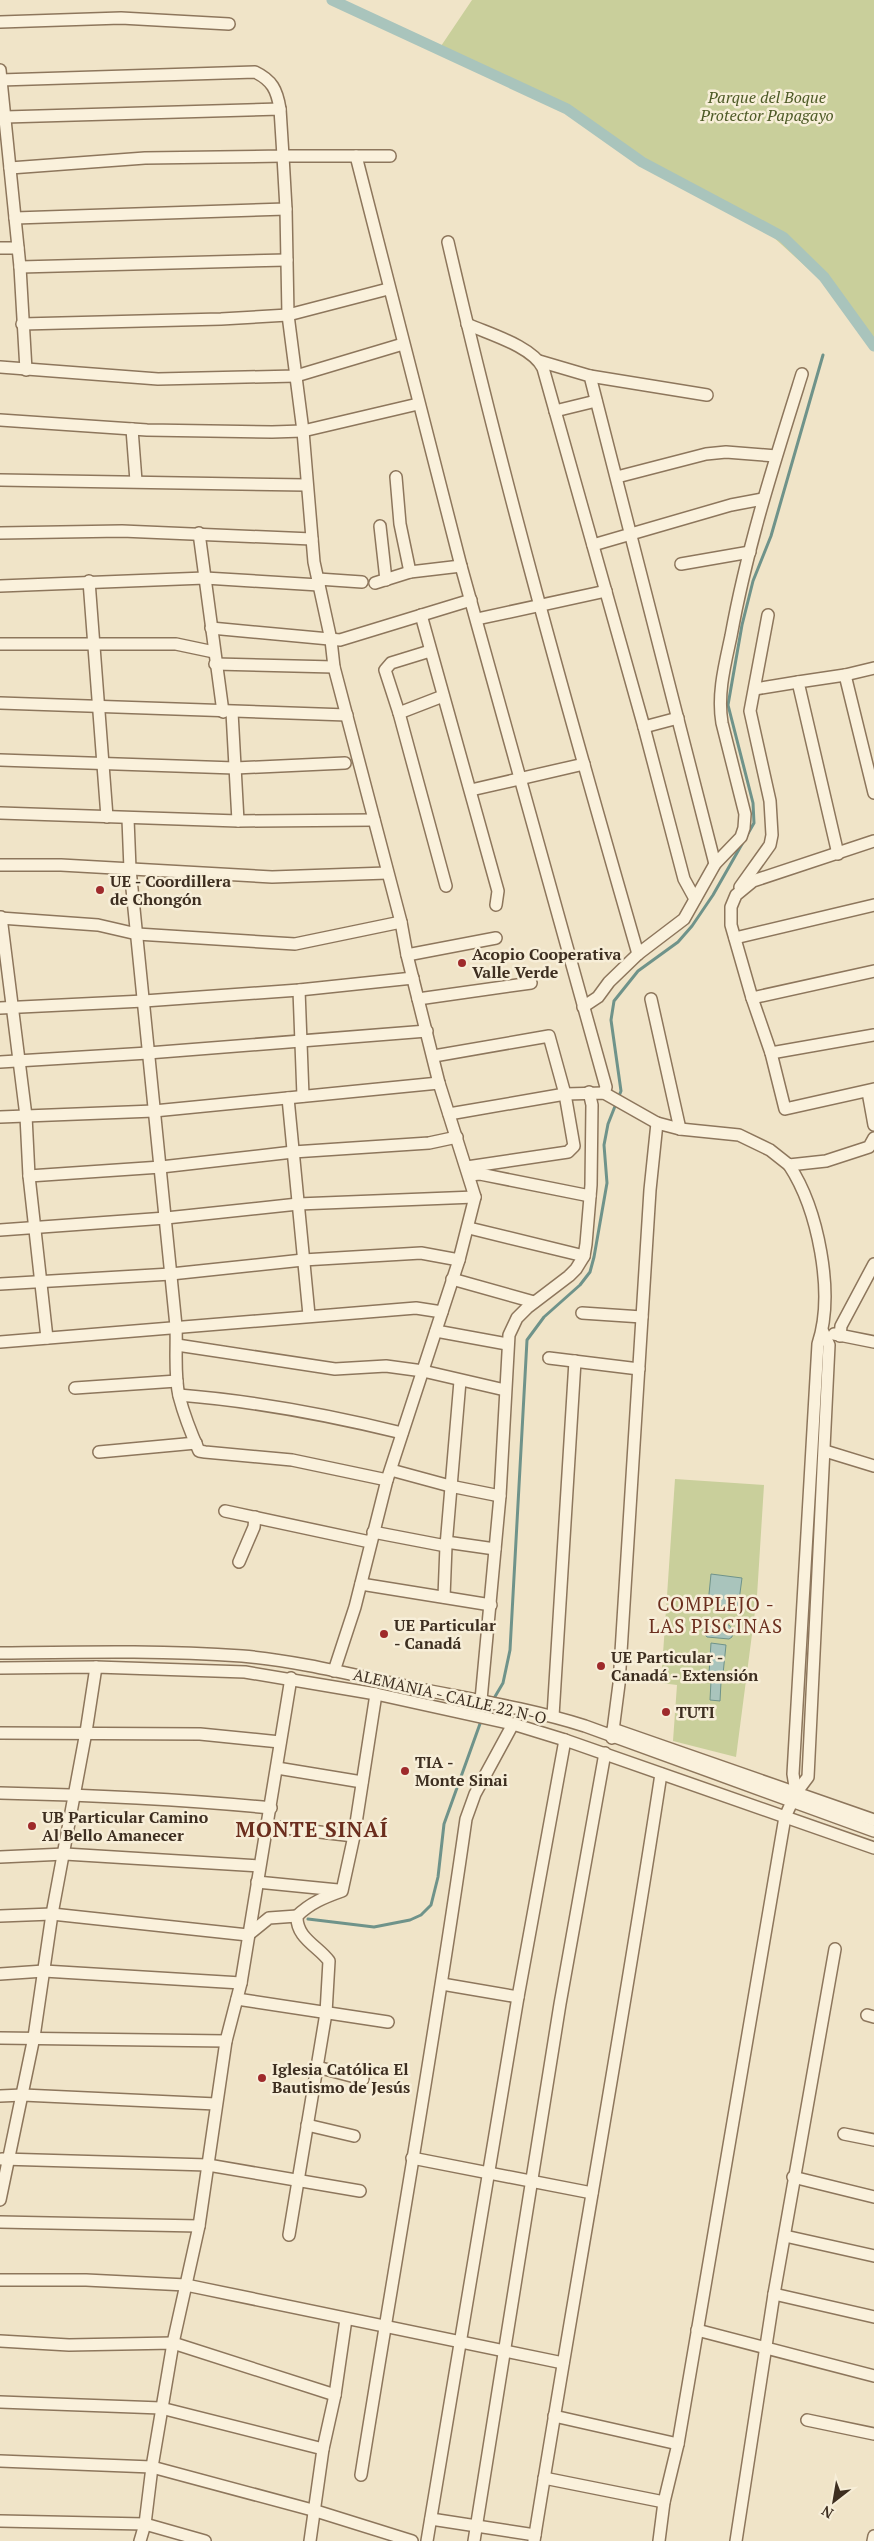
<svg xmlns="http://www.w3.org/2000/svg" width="874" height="2541" viewBox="0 0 874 2541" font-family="'PT Serif',serif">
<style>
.green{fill:#c9cf9b}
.water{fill:#a9c4bc;stroke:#6f938a}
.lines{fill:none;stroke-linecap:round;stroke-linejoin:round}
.stream{stroke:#6f938a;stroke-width:3}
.canal{stroke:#a9c4bc;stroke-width:11}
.minor-casing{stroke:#8d765c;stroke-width:14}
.minor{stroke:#faf1dc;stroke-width:11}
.poi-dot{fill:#9e2a2b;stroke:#f7eed8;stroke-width:2}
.labels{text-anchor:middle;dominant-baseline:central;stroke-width:5;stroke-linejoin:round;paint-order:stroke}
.park-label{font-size:16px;font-style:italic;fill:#4d5a26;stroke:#f7eed8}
.poi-label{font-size:16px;font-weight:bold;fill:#3d2e20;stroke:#f7eed8;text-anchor:start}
.street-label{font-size:16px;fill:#3d2e20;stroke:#f7eed8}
.quarter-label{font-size:19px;letter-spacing:1px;fill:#6b2e1e;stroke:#f7eed8}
.district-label{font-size:21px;font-weight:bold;letter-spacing:1px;fill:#6b2e1e;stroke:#f7eed8}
</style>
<rect width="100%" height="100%" fill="#f0e4c8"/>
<g class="green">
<polygon points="472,0 874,0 874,345 838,296 759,224 649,165 551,101 439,49"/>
<polygon points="675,1479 764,1485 757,1596 736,1757 673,1741 677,1685 661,1683"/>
</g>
<g class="water">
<polygon points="711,1574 742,1578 738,1608 708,1604"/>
<polygon points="708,1623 729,1625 733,1630 732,1637 729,1639 707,1637 703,1632 705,1624"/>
<polygon points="711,1643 726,1645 723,1674 709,1673"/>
<polygon points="711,1681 721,1682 720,1701 710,1700"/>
</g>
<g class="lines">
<g class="stream">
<polyline points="493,1700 503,1683 510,1650 527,1340 544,1317 580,1285 590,1272 594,1257 607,1183 604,1145 608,1124 621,1091 611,1020 614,1001 638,971 678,942 692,926 713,895 754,823 753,803 728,705 742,625 753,581 771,536 823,355"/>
<polyline points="308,1919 374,1927 410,1920 421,1915 431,1905 438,1877 444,1824 481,1721"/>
</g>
<polyline class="canal" points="332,0 567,109 642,162 783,237 824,277 874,346"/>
<defs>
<g id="minor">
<polyline points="0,22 121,18 229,24"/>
<polyline points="0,70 20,267 26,370"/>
<path d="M0 80 255 72C272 80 277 90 280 109"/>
<polyline points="5,117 280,109 283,156 145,158 10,168"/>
<polyline points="356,156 461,566 606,1087 604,1093"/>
<polyline points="286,209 288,315 303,431 314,562 331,640 334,667 401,922 407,955 439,1083 475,1197 459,1260 387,1480 355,1607 334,1671"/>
<polyline points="15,218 286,209 283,156 390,156"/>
<path d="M448 242C503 481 570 718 638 954"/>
<polyline points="0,248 18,248"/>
<polyline points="20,267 287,260"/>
<polyline points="22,324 221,319 288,315 388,289"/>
<path d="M467 324C489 334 532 346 543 368L644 727 684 879 695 899"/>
<polyline points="539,361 590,376 715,864"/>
<polyline points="0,367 158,379 296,376 403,344"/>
<polyline points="590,376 707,395"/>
<polyline points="555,411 596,401"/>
<polyline points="0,420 147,430 272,432 303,431 418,404"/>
<polyline points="132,429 136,481"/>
<polyline points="396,477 400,524 410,572"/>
<polyline points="617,477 706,454 726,452 776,456"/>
<polyline points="0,480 306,485"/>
<polyline points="380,526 386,580"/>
<polyline points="0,533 122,531 312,539"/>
<polyline points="199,533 223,712"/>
<polyline points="593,545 731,505 763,499"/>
<polyline points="681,564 750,552"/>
<polyline points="318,579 362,582"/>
<polyline points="89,581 107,817"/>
<polyline points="375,583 410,572 461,566"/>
<polyline points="0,586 205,578 319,585"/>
<polyline points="421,615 498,891 496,905"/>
<polyline points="477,619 606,591"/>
<polyline points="211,628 340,640 471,600"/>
<polyline points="0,644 176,644 214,652"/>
<polyline points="430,651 391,663 385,670 399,713 446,886"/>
<polyline points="215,664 334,667"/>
<polyline points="845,675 874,668"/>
<polyline points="755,689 798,682"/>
<polyline points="0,703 347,715"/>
<polyline points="232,712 238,821"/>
<polyline points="399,713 443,696"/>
<polyline points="644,727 678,718"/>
<polyline points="0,760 235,768 345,763"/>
<polyline points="471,790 584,764"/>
<polyline points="0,813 238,821 374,820"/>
<path d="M128 819 130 869 176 1326C177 1349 174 1374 179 1396 184 1415 191 1433 199 1451L205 1452 292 1460 387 1480"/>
<polyline points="874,841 753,881 736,895 731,907 731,925 752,998 771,1053 785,1109 874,1089"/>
<polyline points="838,854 798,682 845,675 874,793"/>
<polyline points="0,865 61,865 272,877 387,873"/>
<polyline points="740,887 770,845 772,835 770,801 750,711 768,615"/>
<polyline points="1,917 26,1116 29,1176 47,1338"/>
<polyline points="0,918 98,925 137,934 295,944 401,922"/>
<polyline points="735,938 874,905"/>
<polyline points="407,955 496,938"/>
<polyline points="299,990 303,1096"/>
<polyline points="752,998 874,971"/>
<polyline points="418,999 531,983"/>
<polyline points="651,999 680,1129"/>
<path d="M583 1007 598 997 609 982 638 954 684 919 715 864 741 837 744 828 745 814 722 723C717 694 725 664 731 636 747 547 775 460 802 374"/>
<polyline points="0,1008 144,1001 299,990 413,978"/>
<polyline points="771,1053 874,1035"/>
<polyline points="434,1056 549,1036 565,1094 574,1146 568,1152 467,1167"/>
<polyline points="0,1062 148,1053 427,1031"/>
<polyline points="868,1092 874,1125"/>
<polyline points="288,1098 309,1315"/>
<polyline points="449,1114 565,1094 604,1093 657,1123 680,1129 739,1135 770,1150 789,1165 826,1161 869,1147 874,1138"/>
<polyline points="0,1117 154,1111 439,1083"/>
<path d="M789 1165C818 1209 835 1293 818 1344L793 1774 796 1793"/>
<polyline points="470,1175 480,1174 590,1196"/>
<polyline points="29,1176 161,1167 293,1152 429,1143 457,1137"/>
<polyline points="469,1228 584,1256"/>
<polyline points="0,1230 166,1218 298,1204 475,1197"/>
<polyline points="452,1279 534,1302"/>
<polyline points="0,1284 171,1274 303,1260 421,1253 459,1260"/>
<polyline points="582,1313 642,1317"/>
<polyline points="436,1331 507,1344"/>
<polyline points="834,1334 874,1342"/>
<polyline points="840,1336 841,1326 874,1264"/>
<polyline points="0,1342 416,1308 442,1312"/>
<polyline points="177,1345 335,1369 386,1366 423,1371 505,1390"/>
<polyline points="549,1358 639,1369"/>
<polyline points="75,1388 177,1381"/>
<path d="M179 1395C254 1401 329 1415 402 1433"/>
<polyline points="825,1451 874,1466"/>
<polyline points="99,1452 196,1443"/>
<polyline points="391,1470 450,1486 500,1496"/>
<polyline points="225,1511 370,1542"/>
<polyline points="373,1532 446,1546 460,1381"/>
<polyline points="446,1542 495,1549"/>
<polyline points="239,1562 254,1527 255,1517"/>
<polyline points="361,1584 491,1605"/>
<polyline points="444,1597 446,1546"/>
<path d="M0 1653C80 1652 161 1650 242 1656 301 1661 361 1677 420 1689 475 1700 531 1709 585 1726L874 1831"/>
<polyline points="0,1668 96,1667 245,1672 376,1694 513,1724 565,1740 874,1848"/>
<polyline points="481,1700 500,1496 509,1335 517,1318 527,1308 569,1276 576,1269 584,1256 586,1244 591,1185 592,1105 589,1092"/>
<polyline points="553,1716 575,1361"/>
<polyline points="613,1729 874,1820"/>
<polyline points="0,1733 200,1734 280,1742"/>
<polyline points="612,1738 619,1684 650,1190 657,1123"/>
<polyline points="277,1768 362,1782"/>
<path d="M0 1793C91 1795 181 1799 271 1808"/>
<polyline points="268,1826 354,1836"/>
<polyline points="0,1857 65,1854 259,1866"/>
<polyline points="257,1882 338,1890"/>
<polyline points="0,1916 52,1914 248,1935 269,1918 297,1916"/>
<polyline points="0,1974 44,1971 241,1983"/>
<polyline points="442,1984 518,1997"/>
<polyline points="237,1999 388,2022"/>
<polyline points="867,2015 874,2017"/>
<polyline points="0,2038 226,2041"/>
<polyline points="317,2067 363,2079"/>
<polyline points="0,2096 23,2095 216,2104"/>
<polyline points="307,2125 354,2136"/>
<polyline points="844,2134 874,2140"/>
<polyline points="412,2158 592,2193"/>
<polyline points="2,2159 208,2165 360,2191"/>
<polyline points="793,2177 874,2197"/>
<polyline points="0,2200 34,2037 52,1914 86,1732 96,1667"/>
<polyline points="0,2222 199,2226"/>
<path d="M289 2235 326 2013 329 1961C318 1946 296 1938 297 1916 310 1903 325 1897 342 1891L354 1836 376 1694"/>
<polyline points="785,2236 874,2256"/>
<polyline points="0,2280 86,2280 186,2285 563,2363"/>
<polyline points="774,2294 874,2317"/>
<polyline points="697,2330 874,2376"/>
<polyline points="0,2341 69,2345 173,2343 335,2395"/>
<polyline points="0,2402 161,2408 323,2449"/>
<polyline points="554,2416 678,2444"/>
<polyline points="807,2420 874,2434"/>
<polyline points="0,2461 152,2467 316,2511 412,2541"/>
<path d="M361 2475C396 2256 435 2038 466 1819L475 1794 513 1724"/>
<polyline points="544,2478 664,2502"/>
<polyline points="431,2519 535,2535"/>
<polyline points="0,2521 145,2524 205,2541"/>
<polyline points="140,2541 145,2524 152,2467 173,2343 199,2226 226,2041 241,1983 291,1678"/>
<polyline points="310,2541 323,2449 335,2395 346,2319"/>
<polyline points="427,2541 518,1997 565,1740"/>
<polyline points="474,2541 560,2004 605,1753"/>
<path d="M534 2541C575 2285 622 2030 661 1774"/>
<polyline points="659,2541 664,2502 678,2444 785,1817 796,1793 808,1777 829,1345 823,1332"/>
<polyline points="736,2541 774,2294 835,1949"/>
<polyline points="873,2541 874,2536"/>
</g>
</defs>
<use href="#minor" class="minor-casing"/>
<use href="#minor" class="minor"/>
</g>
<g class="poi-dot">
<circle cx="100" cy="890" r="5"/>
<circle cx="462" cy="963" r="5"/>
<circle cx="384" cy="1634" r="5"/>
<circle cx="601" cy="1666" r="5"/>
<circle cx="666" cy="1712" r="5"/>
<circle cx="405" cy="1771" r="5"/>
<circle cx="32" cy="1826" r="5"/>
<circle cx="262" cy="2078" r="5"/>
</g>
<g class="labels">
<g class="park-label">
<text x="767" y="97">Parque del Boque<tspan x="767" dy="18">Protector Papagayo</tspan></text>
</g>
<g class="poi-label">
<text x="110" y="881">UE - Coordillera<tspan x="110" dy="18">de Chongón</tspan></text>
<text x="472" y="954">Acopio Cooperativa<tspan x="472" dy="18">Valle Verde</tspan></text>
<text x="394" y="1625">UE Particular<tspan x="394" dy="18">- Canadá</tspan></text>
<text x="611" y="1657">UE Particular -<tspan x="611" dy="18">Canadá - Extensión</tspan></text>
<text x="676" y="1712">TUTI</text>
<text x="415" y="1762">TIA -<tspan x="415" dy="18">Monte Sinai</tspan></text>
<text x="42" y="1817">UB Particular Camino<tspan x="42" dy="18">Al Bello Amanecer</tspan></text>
<text x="272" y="2069">Iglesia Católica El<tspan x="272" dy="18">Bautismo de Jesús</tspan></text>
</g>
<g class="street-label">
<text transform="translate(450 1696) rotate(13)">ALEMANIA - CALLE 22 N-O</text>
</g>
<g class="quarter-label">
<text x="716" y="1603">COMPLEJO -<tspan x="716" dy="22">LAS PISCINAS</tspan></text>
</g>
<g class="district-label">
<text x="312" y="1829">MONTE SINAÍ</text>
</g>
</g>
<g transform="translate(834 2501) rotate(211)" stroke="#f7eed8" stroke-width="4" paint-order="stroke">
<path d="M0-4L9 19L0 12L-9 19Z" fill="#3d2e20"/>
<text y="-8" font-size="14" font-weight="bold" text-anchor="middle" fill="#3d2e20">N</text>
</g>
</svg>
